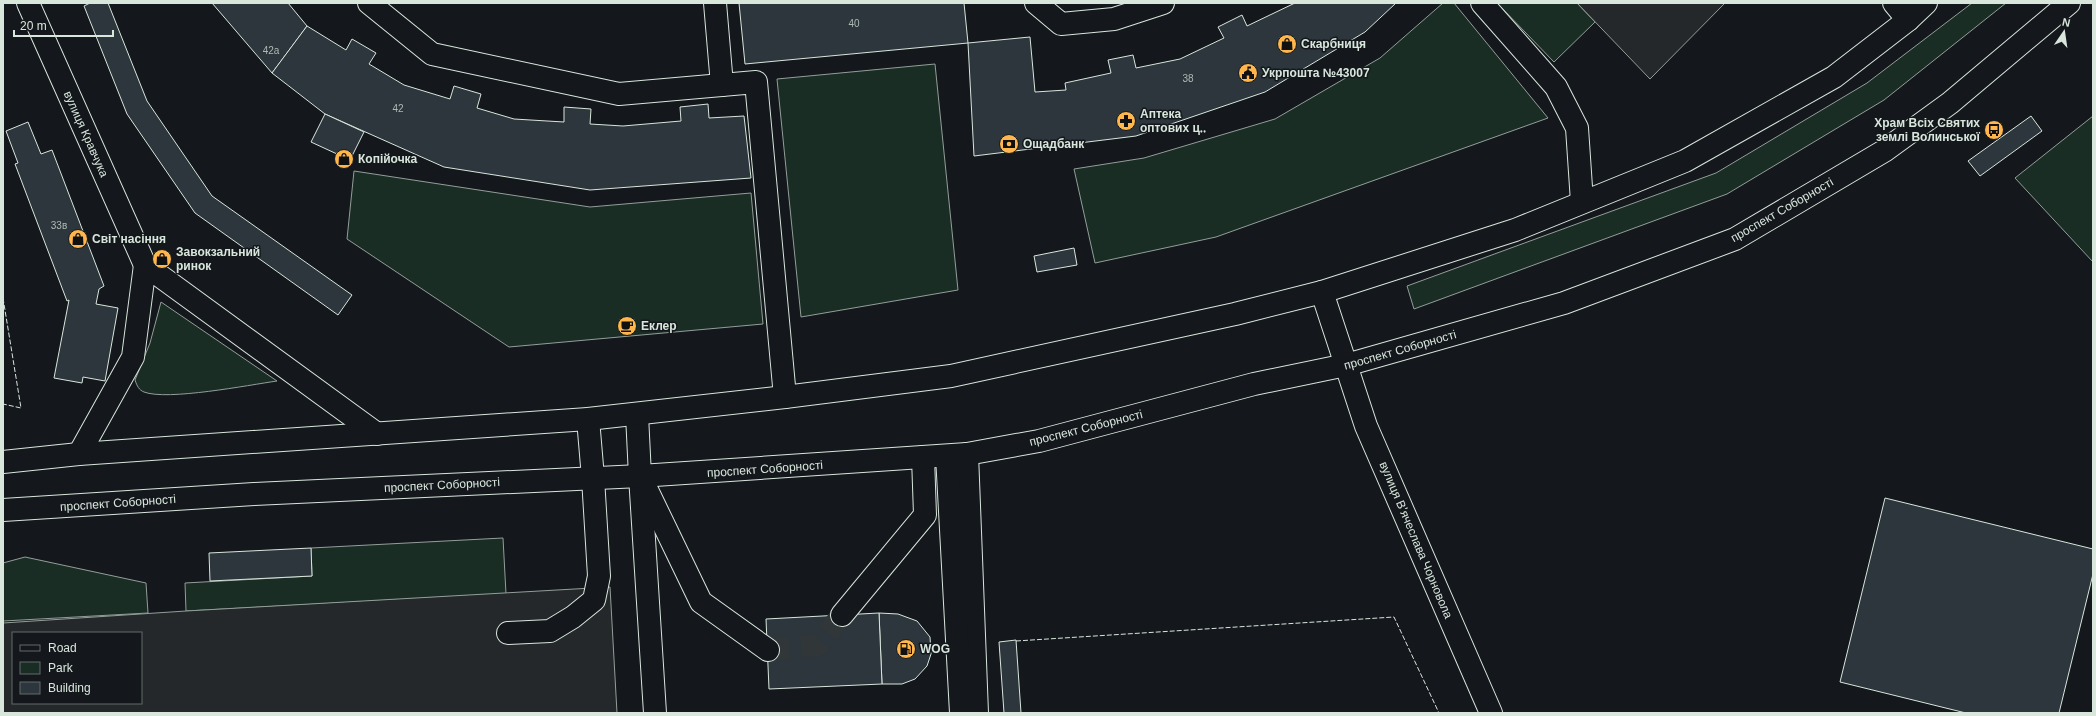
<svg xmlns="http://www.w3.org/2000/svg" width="2096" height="716" viewBox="0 0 2096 716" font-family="Arial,sans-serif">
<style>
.green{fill:#1a2d24;stroke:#939e99}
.parking{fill:#24282b;stroke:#939e99;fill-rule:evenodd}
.building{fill:#2c363c;stroke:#d8e6dc}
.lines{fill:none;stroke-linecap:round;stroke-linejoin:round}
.minor-tunnel{stroke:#313739;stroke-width:22;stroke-dasharray:22 11;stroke-linecap:butt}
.minor-casing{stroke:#d8e6dc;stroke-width:24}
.major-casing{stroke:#d8e6dc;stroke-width:24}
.minor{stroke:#14181c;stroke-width:22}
.major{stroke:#14181c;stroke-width:22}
.fence{stroke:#d8e6dc;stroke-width:1;stroke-dasharray:5 2;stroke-linecap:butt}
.labels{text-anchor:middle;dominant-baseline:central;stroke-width:3;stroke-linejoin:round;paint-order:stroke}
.number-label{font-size:10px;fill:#adbab4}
.poi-label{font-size:12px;font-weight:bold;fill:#d8e6dc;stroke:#14181c;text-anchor:start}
.street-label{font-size:12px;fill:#d8e6dc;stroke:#14181c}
</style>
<rect width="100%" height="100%" fill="#14181c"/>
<g class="green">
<polygon points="1443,3 1454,3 1548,118 1216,237 1095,263 1074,169 1144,158 1275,119 1380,58"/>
<polygon points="1497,3 1577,3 1595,22 1554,62"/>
<polygon points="1972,3 2006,3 1884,100 1727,194 1414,309 1407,286 1716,173 1867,83"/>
<polygon points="935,64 958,290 801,317 777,79"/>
<polygon points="2093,116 2093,262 2015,178"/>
<polygon points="354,171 590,207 751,193 763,324 509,347 347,239"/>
<path d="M161 302 277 381C249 385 167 401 144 392 139 390 137 386 135 380L150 343Z"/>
<polygon points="503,538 506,594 186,611 185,583 312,576 311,548"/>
<polygon points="25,557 146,583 148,613 3,621 3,563"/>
</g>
<g class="parking">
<polygon points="1577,3 1725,3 1650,79"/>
<path d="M610 587 617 713H3V623L186 611ZM13 633H141V703H13Z"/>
</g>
<g class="building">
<polygon points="90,3 108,3 147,101 212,196 352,295 338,315 195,213 127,114 84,6"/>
<polygon points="212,3 288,3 307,26 272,73"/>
<polygon points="739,3 964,3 968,43 745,64"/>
<polygon points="1295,3 1396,3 1365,32 1265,92 1136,136 974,156 968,43 1030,37 1035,92 1066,90 1065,83 1111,73 1108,60 1133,55 1136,68 1180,59 1224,38 1218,27 1242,15 1247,26"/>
<polygon points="307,26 346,50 352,39 376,53 369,64 404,85 450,99 454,86 481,94 477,108 514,119 564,122 564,107 591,109 590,124 623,126 681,121 680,107 708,104 709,118 744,116 751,178 590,190 444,167 325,114 272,73"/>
<polygon points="325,114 364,132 350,160 311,142"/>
<polygon points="2031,116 2042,131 1980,176 1968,161"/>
<polygon points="28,122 41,154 52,150 104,286 99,289 96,304 118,308 105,381 83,377 82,383 54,378 69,300 67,301 15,164 18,163 6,131"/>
<polygon points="1074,248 1077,265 1037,272 1034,256"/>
<polygon points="1885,498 2093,549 2093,574 2059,713 1966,713 1840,682"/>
<polygon points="311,548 312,576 210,581 209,553"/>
<polygon points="879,613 898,614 917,621 930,637 931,654 927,666 915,679 902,684 882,684"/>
<polygon points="879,613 882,684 769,689 766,619"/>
<polygon points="1016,640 1021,713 1004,713 999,642"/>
</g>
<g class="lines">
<polyline class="minor-tunnel" points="768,650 818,645 842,615"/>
<defs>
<g id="minor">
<polyline points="28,3 145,265"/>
<polyline points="369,3 432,54 619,94 756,82 785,397"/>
<polyline points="715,3 722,85"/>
<polyline points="1036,3 1061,24 1114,19 1163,3"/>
<polyline points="1482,3 1556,87 1577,128 1582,202"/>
<polyline points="1894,3 1908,20"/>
<polyline points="1346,365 1366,426 1491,713"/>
<polyline points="967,454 977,713"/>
<polyline points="947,456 961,713"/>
<polyline points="640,476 655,713"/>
<polyline points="646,488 701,602 768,650"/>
<polyline points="842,615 925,515 923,457"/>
<polyline points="508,633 550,631 573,617 594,600 599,576 593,478"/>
</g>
<g id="major">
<polyline points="1322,292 1346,365"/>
<polyline points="637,415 640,476"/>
<polyline points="588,419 593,478"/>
<polyline points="79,454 133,357 145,265 377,434"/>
<polyline points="3,462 79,454 588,419 785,397 951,376 1235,314 1322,292 1515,230 1685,161 1834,77 1908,20 1926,3"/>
<polyline points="3,510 254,494 640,476 967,454 1039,441 1254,384 1346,365 1564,303 1735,239 1884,151 1950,103 2069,3"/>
</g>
</defs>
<use href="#minor" class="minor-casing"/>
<use href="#major" class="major-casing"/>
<use href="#minor" class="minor"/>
<use href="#major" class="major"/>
<g class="fence">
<polyline points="3,298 21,408 3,404"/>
<polyline points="1016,641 1394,617 1439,713"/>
</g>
</g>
<defs>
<symbol id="shop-disc" viewBox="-11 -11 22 22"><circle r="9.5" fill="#ffb74d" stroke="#14181c"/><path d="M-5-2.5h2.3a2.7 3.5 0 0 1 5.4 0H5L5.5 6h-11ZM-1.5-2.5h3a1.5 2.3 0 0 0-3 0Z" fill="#111"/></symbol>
<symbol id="civic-disc" viewBox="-11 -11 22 22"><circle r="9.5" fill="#ffb74d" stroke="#14181c"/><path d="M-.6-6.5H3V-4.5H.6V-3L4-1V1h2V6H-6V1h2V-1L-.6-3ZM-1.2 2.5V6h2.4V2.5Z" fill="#111"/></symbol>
<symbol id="pharmacy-disc" viewBox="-11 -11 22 22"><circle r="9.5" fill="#ffb74d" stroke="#14181c"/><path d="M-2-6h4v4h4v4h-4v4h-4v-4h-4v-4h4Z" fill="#111"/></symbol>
<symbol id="bus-disc" viewBox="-11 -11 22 22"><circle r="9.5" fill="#ffb74d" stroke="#14181c"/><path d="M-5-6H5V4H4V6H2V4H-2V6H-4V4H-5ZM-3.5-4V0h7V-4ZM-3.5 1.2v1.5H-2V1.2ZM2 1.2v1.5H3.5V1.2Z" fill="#111"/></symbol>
<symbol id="bank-disc" viewBox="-11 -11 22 22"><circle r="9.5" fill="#ffb74d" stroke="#14181c"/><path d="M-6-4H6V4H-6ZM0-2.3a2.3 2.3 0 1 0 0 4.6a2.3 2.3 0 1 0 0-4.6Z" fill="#111"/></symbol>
<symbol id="cafe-disc" viewBox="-11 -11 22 22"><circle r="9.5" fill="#ffb74d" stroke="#14181c"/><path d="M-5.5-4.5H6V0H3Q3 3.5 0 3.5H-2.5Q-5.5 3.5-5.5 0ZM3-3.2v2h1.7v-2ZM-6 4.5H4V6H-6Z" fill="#111"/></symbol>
<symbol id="fuel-disc" viewBox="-11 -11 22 22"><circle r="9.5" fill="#ffb74d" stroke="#14181c"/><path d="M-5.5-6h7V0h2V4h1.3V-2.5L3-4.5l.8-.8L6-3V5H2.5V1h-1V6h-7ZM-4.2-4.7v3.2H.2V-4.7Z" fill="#111"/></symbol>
</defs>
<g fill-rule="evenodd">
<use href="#shop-disc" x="1276" y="33" width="22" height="22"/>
<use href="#civic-disc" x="1237" y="62" width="22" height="22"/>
<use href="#pharmacy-disc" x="1115" y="110" width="22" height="22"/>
<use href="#bus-disc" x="1983" y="119" width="22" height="22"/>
<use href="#bank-disc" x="998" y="133" width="22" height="22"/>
<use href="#shop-disc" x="333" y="148" width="22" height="22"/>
<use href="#shop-disc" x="67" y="228" width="22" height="22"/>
<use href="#shop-disc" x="151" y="248" width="22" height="22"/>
<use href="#cafe-disc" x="616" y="315" width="22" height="22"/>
<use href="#fuel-disc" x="895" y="638" width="22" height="22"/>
</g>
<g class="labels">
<g class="number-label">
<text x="854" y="23">40</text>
<text x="271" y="50">42а</text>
<text x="1188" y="78">38</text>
<text x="398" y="108">42</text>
<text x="59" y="225">33в</text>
</g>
<g class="poi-label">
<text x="1301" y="44">Скарбниця</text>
<text x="1262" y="73">Укрпошта №43007</text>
<text x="1140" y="114">Аптека<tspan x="1140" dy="14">оптових ц‥</tspan></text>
<text x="1980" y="123" text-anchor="end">Храм Всіх Святих<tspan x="1980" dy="14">землі Волинської</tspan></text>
<text x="1023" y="144">Ощадбанк</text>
<text x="358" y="159">Копійочка</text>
<text x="92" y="239">Світ насіння</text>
<text x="176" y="252">Завокзальний<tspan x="176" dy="14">ринок</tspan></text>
<text x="641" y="326">Еклер</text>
<text x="920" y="649">WOG</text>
</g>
<g class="street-label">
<text transform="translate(86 134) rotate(66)">вулиця Кравчука</text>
<text transform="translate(1782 210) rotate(-30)">проспект Соборності</text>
<text transform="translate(1400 350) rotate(-16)">проспект Соборності</text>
<text transform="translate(1086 428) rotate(-14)">проспект Соборності</text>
<text transform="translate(765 469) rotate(-4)">проспект Соборності</text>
<text transform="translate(442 485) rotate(-3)">проспект Соборності</text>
<text transform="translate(118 503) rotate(-4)">проспект Соборності</text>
<text transform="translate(1416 540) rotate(67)">вулиця Вʼячеслава Чорновола</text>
</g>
</g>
<rect width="2096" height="716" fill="none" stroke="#d8e6dc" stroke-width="8"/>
<rect x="12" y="632" width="130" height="72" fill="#14181c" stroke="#626a69"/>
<rect x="20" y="645" width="20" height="6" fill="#14181c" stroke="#626a69"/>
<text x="48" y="652" font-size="12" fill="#d8e6dc">Road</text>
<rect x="20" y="662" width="20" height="12" fill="#1a2d24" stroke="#626a69"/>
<text x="48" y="672" font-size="12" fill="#d8e6dc">Park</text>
<rect x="20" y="682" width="20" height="12" fill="#2c363c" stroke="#626a69"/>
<text x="48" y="692" font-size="12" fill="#d8e6dc">Building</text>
<g transform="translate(2064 32) rotate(13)" stroke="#14181c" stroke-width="3" paint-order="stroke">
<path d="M0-3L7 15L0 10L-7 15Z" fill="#d8e6dc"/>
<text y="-6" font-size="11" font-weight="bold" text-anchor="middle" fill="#d8e6dc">N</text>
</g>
<path d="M14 30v6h99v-6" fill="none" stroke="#d8e6dc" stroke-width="2"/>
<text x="20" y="30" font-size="12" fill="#d8e6dc" stroke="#14181c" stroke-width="3" paint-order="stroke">20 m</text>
</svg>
